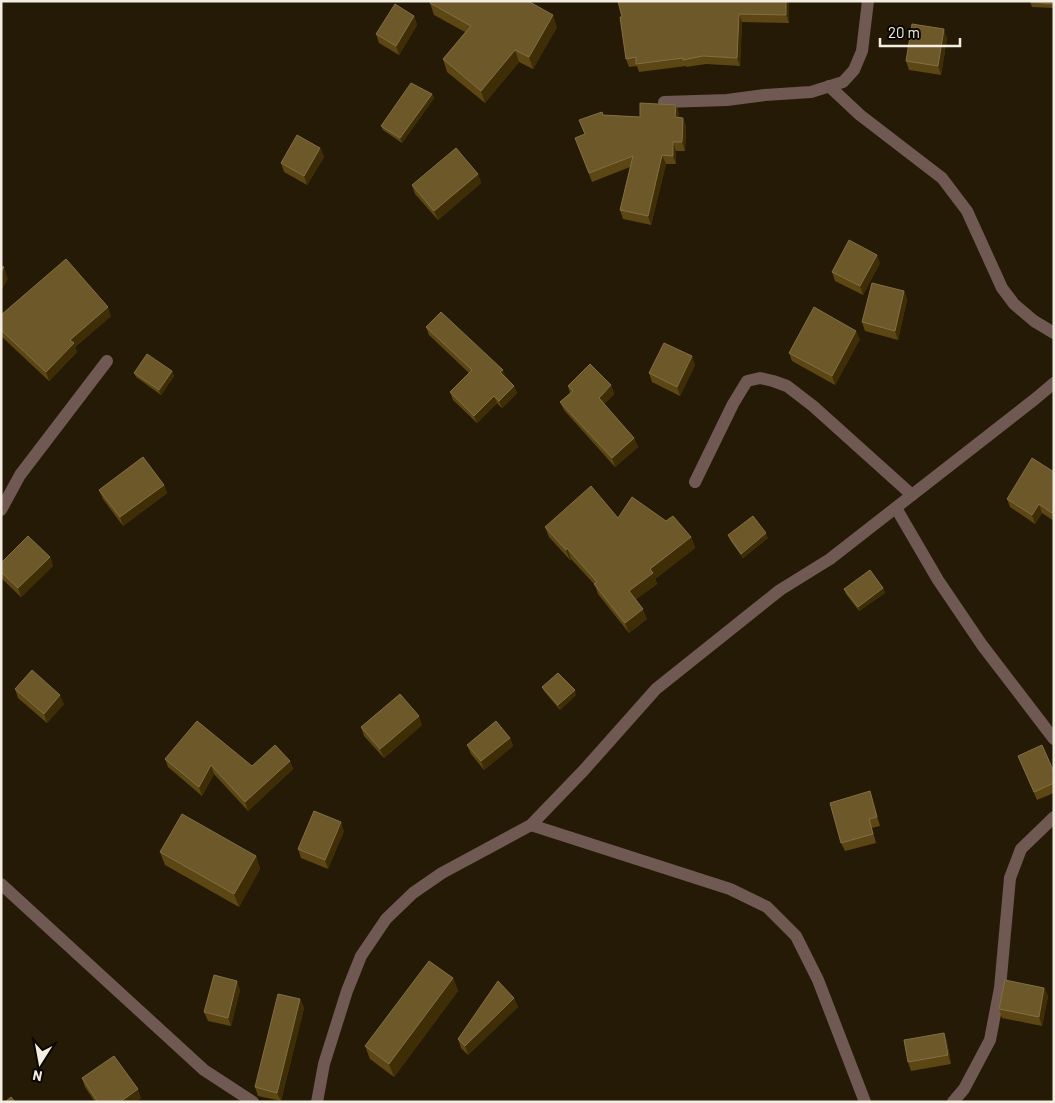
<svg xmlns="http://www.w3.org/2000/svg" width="1055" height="1103" viewBox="0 0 1055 1103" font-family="Barlow,sans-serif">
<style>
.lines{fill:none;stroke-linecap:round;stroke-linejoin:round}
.minor{stroke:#705853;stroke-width:12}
.wall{fill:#5c4613}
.shaded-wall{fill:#3f2d05}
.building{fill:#6d582a;stroke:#826f46}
</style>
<rect width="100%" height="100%" fill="#241a06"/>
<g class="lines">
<g class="minor">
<polyline points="829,86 860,115 942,178 967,211 1002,288 1014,304 1034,321 1054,333"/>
<polyline points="664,102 727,100 765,95 811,92 843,82 854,70 862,51 868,1"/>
<polyline points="695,482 733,404 747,381 760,378 773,381 787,386 813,406 912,495"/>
<polyline points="896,508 938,580 982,645 1054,739"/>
<polyline points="1,510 20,475 107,361"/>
<polyline points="531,825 730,889 767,907 796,936 818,980 865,1102"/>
<polyline points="1,884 204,1070 253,1102"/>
<polyline points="317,1102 324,1064 347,991 361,956 386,919 413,893 442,873 531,825 584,770 656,689 780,590 830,559 1035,399 1054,383"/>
<polyline points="953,1102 964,1089 990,1040 1000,988 1010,878 1021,849 1054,817"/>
</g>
</g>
<g class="wall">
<polygon points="789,1 789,23 742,22 740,66 706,64 686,67 686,66 639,72 637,66 629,67 626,59 622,17"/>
<polygon points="1054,1 1054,8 1032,7 1030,2"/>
<polygon points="430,3 557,27 533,69 519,62 485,103 447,72 443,59 465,32 434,15"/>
<polygon points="414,16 417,25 399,55 379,43 376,34"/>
<polygon points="947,38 941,75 909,70 906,61"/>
<polygon points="432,94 434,98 402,143 383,130 381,126"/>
<polygon points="676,105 679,114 679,117 686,126 685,151 676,151 676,164 666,164 651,225 623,219 620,210 630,167 592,182 575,138 585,134 603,115 640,117"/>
<polygon points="320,148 324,157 307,185 284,172 281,163"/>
<polygon points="478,174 481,183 438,220 415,194 412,185"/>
<polygon points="880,263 863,295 835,281 832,272"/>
<polygon points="904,291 907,300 898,340 865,331 862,322"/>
<polygon points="1,315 111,316 75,347 77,352 49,381 1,336"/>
<polygon points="426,327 506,377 514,386 517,393 502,408 497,403 477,423 453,400 450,392 469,373 429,335"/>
<polygon points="860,339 835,385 792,361 789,353"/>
<polygon points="695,365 680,396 652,382 649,373"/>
<polygon points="172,371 174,376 161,395 136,377 134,373"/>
<polygon points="611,385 614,394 604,404 634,438 638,447 615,467 564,410 560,402 570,393 568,386"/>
<polygon points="1054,472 1054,521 1042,513 1035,524 1010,507 1007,499"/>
<polygon points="164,485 167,493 123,526 103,499 99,490"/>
<polygon points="618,518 666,521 691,537 695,548 655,579 657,584 636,599 647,619 629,633 598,594 595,585 571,559 570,560 549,537 545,527"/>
<polygon points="728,535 768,538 743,558 730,540"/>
<polygon points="50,557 53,566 21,597 1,578 1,563"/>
<polygon points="883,588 885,593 859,611 846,594 844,589"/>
<polygon points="542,687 576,695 560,710 544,691"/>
<polygon points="15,689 64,704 47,723 18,698"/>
<polygon points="422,725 384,758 364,736 361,727"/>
<polygon points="510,738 513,746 484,770 471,754 467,745"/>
<polygon points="1018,756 1054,772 1054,793 1037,800"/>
<polygon points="165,759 252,766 290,761 293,769 248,811 214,774 202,796 168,767"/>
<polygon points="870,791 880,826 872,828 876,843 845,851 841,843"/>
<polygon points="344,831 328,869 301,858 298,849"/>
<polygon points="160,852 256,856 260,869 239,907 165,865"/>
<polygon points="453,978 458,991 394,1077 370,1059 365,1046"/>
<polygon points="1044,988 1048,996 1042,1026 1002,1018 999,1009"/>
<polygon points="240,990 231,1026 208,1021 204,1012"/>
<polygon points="514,998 518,1007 468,1055 461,1048 458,1039"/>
<polygon points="300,999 304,1008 281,1101 258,1096 255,1087"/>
<polygon points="944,1033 947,1042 951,1064 911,1071 908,1062"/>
<polygon points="82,1078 141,1098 135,1102 95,1102 85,1087"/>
</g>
<g class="shaded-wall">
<polygon points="786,1 789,1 789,23 786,15"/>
<polygon points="739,14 742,22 740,66 737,58"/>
<polygon points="553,15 557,27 533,69 529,57"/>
<polygon points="414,16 417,25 399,55 396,46"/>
<polygon points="944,29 947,38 941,75 938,66"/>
<polygon points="515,50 519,62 485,103 481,91"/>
<polygon points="432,94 434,98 402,143 400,138"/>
<polygon points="676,105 679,114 679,126 675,117"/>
<polygon points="683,118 686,126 685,151 682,142"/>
<polygon points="673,142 676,151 676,164 673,156"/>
<polygon points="320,148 324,157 307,185 304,176"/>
<polygon points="662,155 666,164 651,225 648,216"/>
<polygon points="478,174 481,183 438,220 434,211"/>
<polygon points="877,255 880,263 863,295 860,286"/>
<polygon points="4,267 8,279 1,291 1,272"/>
<polygon points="904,291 907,300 898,340 895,331"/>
<polygon points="108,307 111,316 75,347 77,352 49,381 46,372 70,340"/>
<polygon points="856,331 860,339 835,385 832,376"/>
<polygon points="692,356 695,365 680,396 677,387"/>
<polygon points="503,370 506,378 500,372"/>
<polygon points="172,371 174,376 161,395 159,390"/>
<polygon points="611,385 614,394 602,406 599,398"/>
<polygon points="514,386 517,393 502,408 499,401"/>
<polygon points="494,396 497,403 477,423 474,416"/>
<polygon points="634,438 638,447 615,467 612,458"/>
<polygon points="164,485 167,493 123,526 120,517"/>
<polygon points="1039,504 1042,513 1035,524 1032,515"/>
<polygon points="766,533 768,538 743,558 741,554"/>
<polygon points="691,537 695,548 655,579 657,584 633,601 629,591 650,569"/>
<polygon points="567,548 571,559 570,560 566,550"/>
<polygon points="50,557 53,566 21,597 18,588"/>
<polygon points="883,588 885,593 859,611 858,607"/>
<polygon points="643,609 647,619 629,633 625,623"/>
<polygon points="575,690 576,695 560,710 558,705"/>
<polygon points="60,695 64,704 47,723 44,714"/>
<polygon points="419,716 422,725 384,758 380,749"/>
<polygon points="510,738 513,746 484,770 481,761"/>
<polygon points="290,761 293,769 248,811 245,802"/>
<polygon points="211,765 214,774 202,796 199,787"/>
<polygon points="870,791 873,800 880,826 877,817"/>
<polygon points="341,822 344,831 328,869 325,860"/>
<polygon points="256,856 260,869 239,907 234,894"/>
<polygon points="453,978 458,991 394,1077 389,1064"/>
<polygon points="237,981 240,990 231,1026 228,1018"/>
<polygon points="1044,988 1048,996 1042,1026 1039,1017"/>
<polygon points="514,998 518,1007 468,1055 465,1046"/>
<polygon points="300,999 304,1008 281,1101 277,1093"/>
<polygon points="944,1033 947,1042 951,1064 948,1055"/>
<polygon points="138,1089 141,1098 135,1102 120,1102"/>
</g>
<g class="building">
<polygon points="431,1 528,1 553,15 529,57 515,50 481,91 443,59 471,26 430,3"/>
<polygon points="618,1 786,1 786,15 739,14 737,58 703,56 683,60 683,58 636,64 636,57 626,59 620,17 622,17"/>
<polygon points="1031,1 1054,1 1054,4 1030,2"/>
<polygon points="395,4 414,16 396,46 376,34"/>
<polygon points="912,24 944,29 938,66 906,61"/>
<polygon points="411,83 432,94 400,138 381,126"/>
<polygon points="640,103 676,105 675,117 683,118 682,142 673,142 673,156 662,155 648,216 620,210 633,156 589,173 575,138 585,134 579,120 602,112 603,115 640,117"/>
<polygon points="297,135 320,148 304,176 281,163"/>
<polygon points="456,148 478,174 434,211 412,185"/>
<polygon points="849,240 877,255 860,286 832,272"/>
<polygon points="66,259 108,307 70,340 74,343 46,372 1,330 1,315"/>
<polygon points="1,266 4,267 1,272"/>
<polygon points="872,283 904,291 895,331 862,322"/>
<polygon points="814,307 856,331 832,376 789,353"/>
<polygon points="441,312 503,370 500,372 514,386 499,401 494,396 474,416 450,392 472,370 426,327"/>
<polygon points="664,343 692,356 677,387 649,373"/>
<polygon points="147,354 172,371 159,390 134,373"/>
<polygon points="590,364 611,385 599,398 634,438 612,458 560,402 573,391 568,386"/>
<polygon points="143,457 164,485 120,517 99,490"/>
<polygon points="1032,458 1054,472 1054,510 1052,513 1039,504 1032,515 1007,499"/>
<polygon points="591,486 618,518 632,497 666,521 673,516 691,537 650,569 653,573 629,591 643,609 625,623 594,584 597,582 567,548 566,550 545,527"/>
<polygon points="753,516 766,533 741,554 728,535"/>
<polygon points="28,536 50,557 18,588 1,572 1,563"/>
<polygon points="870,570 883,588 858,607 844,589"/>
<polygon points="32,670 60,695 44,714 15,689"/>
<polygon points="558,673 575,690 558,705 542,687"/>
<polygon points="400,694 419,716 380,749 361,727"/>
<polygon points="197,721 252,766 275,745 290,761 245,802 211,765 199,787 165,759"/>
<polygon points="496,721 510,738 481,761 467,745"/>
<polygon points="1042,745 1054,772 1054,783 1034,792 1018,756"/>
<polygon points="870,791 877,817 869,819 873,834 841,843 830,803"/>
<polygon points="314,811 341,822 325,860 298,849"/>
<polygon points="182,814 256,856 234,894 160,852"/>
<polygon points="429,961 453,978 389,1064 365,1046"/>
<polygon points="214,975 237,981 228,1018 204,1012"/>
<polygon points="1005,980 1044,988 1039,1017 999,1009"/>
<polygon points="498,981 514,998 465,1046 458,1039"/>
<polygon points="278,994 300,999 277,1093 255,1087"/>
<polygon points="944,1033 948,1055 908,1062 904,1040"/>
<polygon points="114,1056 138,1089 120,1102 98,1102 82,1078"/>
<polygon points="11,1097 15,1102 5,1102"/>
</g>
<rect width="1055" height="1103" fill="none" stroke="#f4ede1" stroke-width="5"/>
<g transform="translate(40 1063) rotate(191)" stroke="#0a0601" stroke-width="4" paint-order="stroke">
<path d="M0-4L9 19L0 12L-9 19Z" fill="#f4ede1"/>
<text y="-8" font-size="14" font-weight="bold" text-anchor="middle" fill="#f4ede1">N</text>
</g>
<path d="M880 38v8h80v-8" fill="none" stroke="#f4ede1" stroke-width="2.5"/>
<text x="888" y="38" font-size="15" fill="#f4ede1" stroke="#0a0601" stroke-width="4" paint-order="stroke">20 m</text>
</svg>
